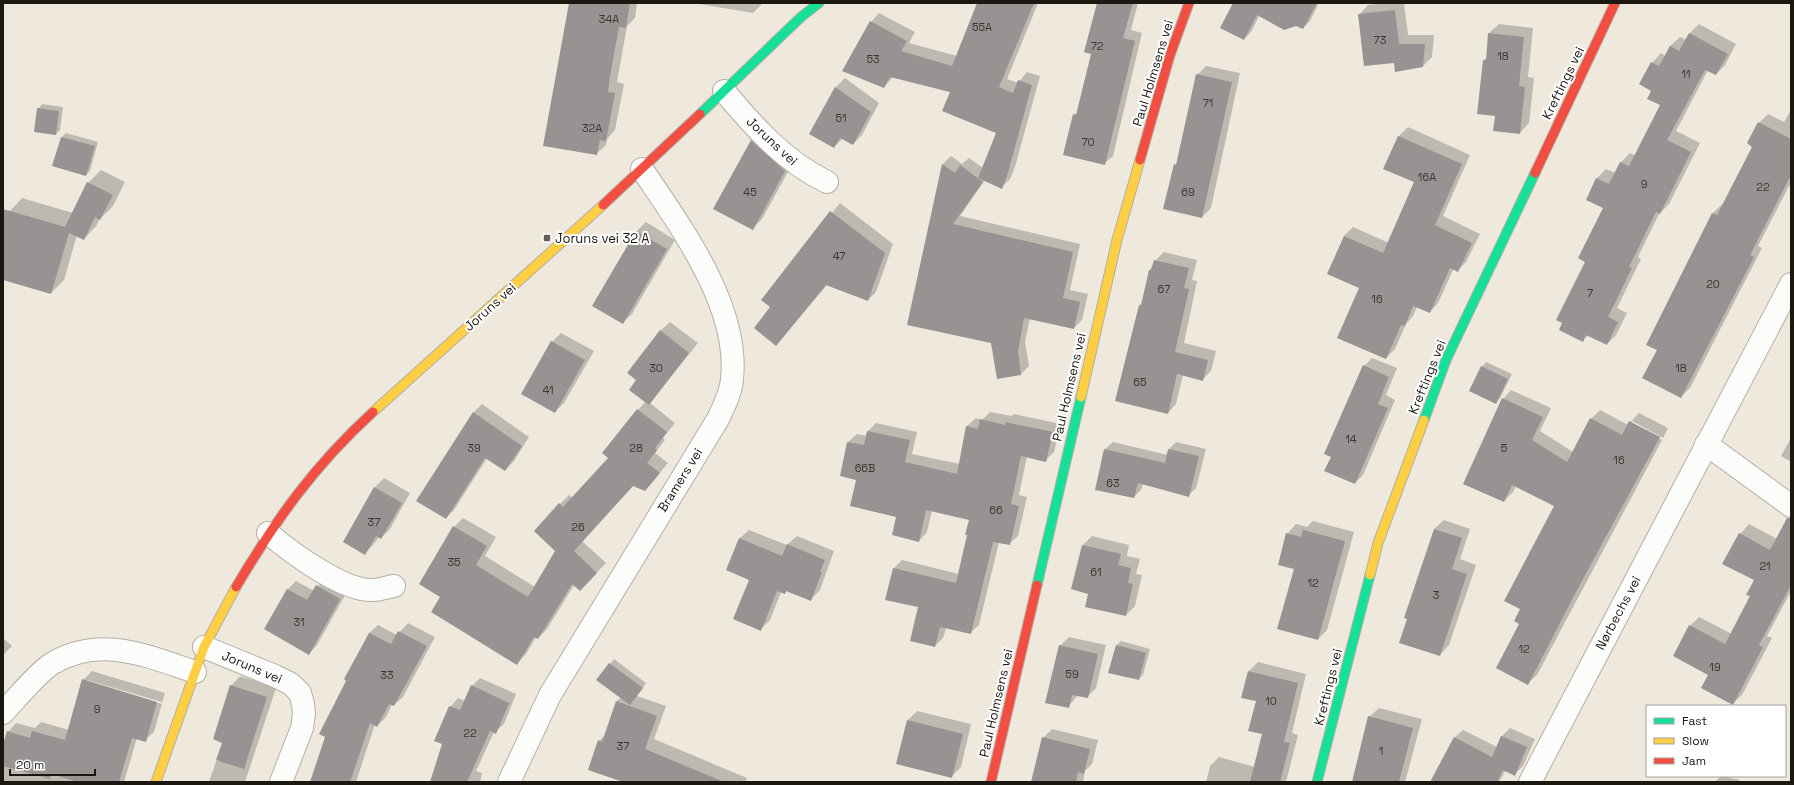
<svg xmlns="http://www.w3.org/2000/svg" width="1794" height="785" viewBox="0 0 1794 785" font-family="'Space Grotesk',sans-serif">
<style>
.shadow{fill:#0003;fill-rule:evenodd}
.building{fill:#979392}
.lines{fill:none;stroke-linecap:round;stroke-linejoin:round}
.street-casing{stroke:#b4afa7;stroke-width:24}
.fast-casing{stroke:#b4afa7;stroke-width:11}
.slow-casing{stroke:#b4afa7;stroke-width:11}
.jam-casing{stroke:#b4afa7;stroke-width:11}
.street{stroke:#fcfcfa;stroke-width:22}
.fast{stroke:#16e098;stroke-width:9}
.slow{stroke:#ffcf43;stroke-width:9}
.jam{stroke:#f24e42;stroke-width:9}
.poi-dot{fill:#656058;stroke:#fff;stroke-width:1.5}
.labels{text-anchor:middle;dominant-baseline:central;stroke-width:4;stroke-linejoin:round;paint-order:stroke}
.number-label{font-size:11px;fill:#3a3631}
.street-label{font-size:13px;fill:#1b1711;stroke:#fff}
.poi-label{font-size:13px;fill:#1b1711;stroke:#fff;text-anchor:start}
</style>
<rect width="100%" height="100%" fill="#eee8dd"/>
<g class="shadow">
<polygon points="570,3 637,3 635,18 627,26 617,82 624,84 615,130 607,139 606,145 596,154"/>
<polygon points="693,3 763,3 753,13"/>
<polygon points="978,3 1038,3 1007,79 1018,83 1027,72 1040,76 1015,167 1010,179 1002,187 985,180 960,216 1080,244 1070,290 1088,294 1082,320 1074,328 1030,318 1025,342 1029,366 1021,374 998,378 991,342 909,324 943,164 951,156 962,164 969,158 983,168 997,133 951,92 893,77 884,87 871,22 879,13 915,32 909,43 957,56"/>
<polygon points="1098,3 1138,3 1131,30 1142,33 1113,156 1104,164 1074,115 1078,112 1092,53"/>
<polygon points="1236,3 1319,3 1310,21 1303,28 1296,25 1259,16 1251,32 1244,39"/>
<polygon points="1388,3 1404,3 1408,35 1434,35 1432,57 1423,66 1395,62 1359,15 1368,5"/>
<polygon points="1499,24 1533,28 1528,77 1534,78 1529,123 1520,133 1496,115 1484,60 1487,57 1489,33"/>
<polygon points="1699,24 1736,44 1725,65 1716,74 1708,70 1676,131 1700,143 1669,204 1659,214 1638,257 1641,259 1617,308 1627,313 1616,335 1607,344 1589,335 1583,340 1586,261 1604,208 1587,199 1597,178 1606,169 1615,173 1621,162 1630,153 1636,156 1661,105 1652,91 1652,63 1661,53 1665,56 1670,46 1680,37 1686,40 1690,33"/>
<polygon points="1206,66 1240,73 1211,208 1202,217 1175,165 1178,162 1197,75"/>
<polygon points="845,78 879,103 862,135 853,144 843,138 834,147 810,134 836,87"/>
<polygon points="42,104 63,107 60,130 56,134 38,109"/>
<polygon points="1791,110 1791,187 1789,186 1758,246 1762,248 1690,388 1681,397 1658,350 1647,344 1713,213 1722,204 1723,205 1753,147 1759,123 1768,114 1784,122"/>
<polygon points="1408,127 1470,155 1443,216 1480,234 1466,262 1458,270 1454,268 1438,303 1430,312 1417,307 1413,316 1406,324 1395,349 1386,358 1360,287 1328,273 1344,236 1353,227 1389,243 1415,182 1385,168 1399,136"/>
<polygon points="761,132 794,161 762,219 752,229 752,141"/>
<polygon points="66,133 98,142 90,171 86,175 53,166 62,137"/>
<polygon points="101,170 125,182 113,206 100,219 96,226 84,239 77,235 64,280 51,293 3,279 3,210 9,212 22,198 73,213 88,183"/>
<polygon points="840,203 893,244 876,292 868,300 827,285 776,345 772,307 762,300"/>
<polygon points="646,222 675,240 632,314 622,323 593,306 637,231"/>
<polygon points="1164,252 1197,260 1192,280 1197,281 1184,343 1216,351 1211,371 1203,379 1183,375 1176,404 1168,413 1140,305 1142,303 1150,270 1155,261"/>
<polygon points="670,322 698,343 650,403 675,423 663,438 665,440 655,453 668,463 645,490 633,485 582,541 606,563 589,581 574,585 547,629 538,638 536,637 526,654 516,664 441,596 454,527 463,518 496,537 485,556 535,587 557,551 560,504 569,495 573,498 610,458 638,410 646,401 638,380 660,331"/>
<polygon points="561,333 594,351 564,403 555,412 552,342"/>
<polygon points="1372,358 1397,368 1386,395 1395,400 1363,475 1355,483 1332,456 1364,366"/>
<polygon points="1486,362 1512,374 1500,398 1496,403 1482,367"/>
<polygon points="1511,390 1551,408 1540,431 1573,452 1591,419 1600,410 1628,425 1639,413 1668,428 1663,438 1632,421 1632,423 1662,440 1537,675 1528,683 1520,623 1521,608 1555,506 1516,486 1513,492 1504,501 1503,399"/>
<polygon points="482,404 529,437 514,461 505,470 487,458 454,510 446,518 418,500 474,412"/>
<polygon points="990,412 1012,416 1014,414 1061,424 1054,452 1046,460 1027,456 1019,495 1027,497 1018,536 1009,544 999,542 979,625 970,633 946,628 943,638 935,646 919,606 894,568 902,560 959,574 968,535 970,519 932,510 927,532 919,541 898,516 857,479 841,475 848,442 857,434 867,436 868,431 876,423 917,432 912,454 960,464 967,426 976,418 982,420"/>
<polygon points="1791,438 1791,462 1781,456"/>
<polygon points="1113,442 1168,455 1169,449 1176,442 1206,449 1196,488 1189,495 1143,484 1141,490 1134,497 1096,489 1105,449"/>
<polygon points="384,478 410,493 390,529 381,538 379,537 374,544 365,553 374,488"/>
<polygon points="1444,520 1470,529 1460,559 1476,565 1449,645 1440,655 1434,529"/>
<polygon points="1791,520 1791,591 1767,636 1772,638 1742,695 1732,704 1710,674 1690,626 1699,617 1732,634 1751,596 1755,580 1740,534 1749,524 1777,539"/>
<polygon points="1313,521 1354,532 1327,630 1318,639 1295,568 1287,534 1296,524 1307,527"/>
<polygon points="749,530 787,545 797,536 834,551 820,590 810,600 788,590 785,593 781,592 770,620 760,630 739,539"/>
<polygon points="1092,536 1129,545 1127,556 1140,559 1136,574 1142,575 1135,606 1126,615 1089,593 1083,545"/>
<polygon points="325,578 348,590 317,645 309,654 265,629 288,589 296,581 314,591"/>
<polygon points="408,623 435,637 403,697 394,705 392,704 386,717 377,726 375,724 356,782 311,782 369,633 378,625 397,635"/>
<polygon points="1069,637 1106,645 1096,688 1087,697 1078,695 1068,707 1060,646"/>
<polygon points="3,638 12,646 3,655"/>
<polygon points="1121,641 1150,649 1143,675 1139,679 1117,645"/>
<polygon points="614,659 646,683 637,696 666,706 654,739 747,778 745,782 626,782 599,741 605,735 617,701 621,697 610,664"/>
<polygon points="1258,662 1306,674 1292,733 1298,735 1286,782 1206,782 1210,766 1219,757 1255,767 1263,733 1257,700 1249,671"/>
<path d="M92 671 165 693 154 732 145 740 137 738 124 782H3V748L8 732 16 723 35 728 41 722 69 730 83 680ZM87 680 162 702V704L87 682Z"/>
<polygon points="240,676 276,688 245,782 209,782 223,742 231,686"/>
<polygon points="480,678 516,694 504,724 495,732 494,732 476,771 482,773 480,782 431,782 443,744 450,707 458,698 465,701 472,686"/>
<polygon points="1379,708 1422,719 1405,782 1363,782 1369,717"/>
<polygon points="917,711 971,724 961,767 952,776 908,720"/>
<polygon points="1510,728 1535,739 1523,766 1515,774 1506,770 1499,782 1431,782 1454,738 1463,730 1497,747 1502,736"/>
<polygon points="1052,729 1098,740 1092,764 1085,771 1083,782 1032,782 1043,738"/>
<polygon points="1721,776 1740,780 1739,782 1715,782"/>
</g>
<g class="building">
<polygon points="569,3 630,3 626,28 619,27 610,76 608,92 615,93 606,141 600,140 597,155 543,146"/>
<polygon points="977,3 1034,3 999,87 1013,93 1018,80 1032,85 1007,176 1002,189 978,178 996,133 942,111 950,92 890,77 884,88 842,71 870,21 907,41 901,51 952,66"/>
<polygon points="1097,3 1133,3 1123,38 1135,41 1105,165 1063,155 1073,114 1076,115 1091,54 1084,52"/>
<polygon points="1233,3 1317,3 1303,29 1296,26 1284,30 1257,15 1244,40 1220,28"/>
<polygon points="1395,10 1399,44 1425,44 1423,67 1395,72 1394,63 1364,66 1358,14"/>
<polygon points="1488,33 1524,37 1519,86 1525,87 1520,134 1493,131 1495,116 1477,114 1483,60 1486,60"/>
<polygon points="1689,33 1728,54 1716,75 1705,70 1667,140 1691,152 1660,214 1656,212 1629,267 1632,268 1608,317 1618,322 1607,345 1586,335 1583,342 1559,330 1562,323 1556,320 1585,262 1578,258 1603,208 1586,200 1596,178 1609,184 1620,162 1629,166 1660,105 1647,99 1651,91 1639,84 1651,62 1659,66 1670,46 1679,51"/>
<polygon points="1196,74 1232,82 1202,218 1163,209 1174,164 1176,165"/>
<polygon points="835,87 871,112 853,145 840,138 834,148 809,134"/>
<polygon points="37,108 59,111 56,135 34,132"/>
<polygon points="1758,122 1791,139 1791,175 1750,255 1754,257 1681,398 1642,378 1657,350 1646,345 1712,213 1717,215 1752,147 1747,143"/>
<polygon points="1398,136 1462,164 1435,225 1472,243 1458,272 1450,268 1430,313 1413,306 1405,326 1401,325 1386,359 1337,338 1359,288 1327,274 1344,236 1383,253 1414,182 1383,169"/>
<polygon points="61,137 95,146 86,176 52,166"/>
<polygon points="751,140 785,171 753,230 713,209"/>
<polygon points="942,164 955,173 960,165 983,182 953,224 1073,252 1063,298 1080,302 1074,329 1024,318 1018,351 1021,375 997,379 991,343 907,325"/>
<polygon points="87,182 113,195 100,220 95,217 84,240 69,233 51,294 3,280 3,209 65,227"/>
<polygon points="830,211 885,253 868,301 826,285 776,346 754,328 770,307 761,300"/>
<polygon points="636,231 667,249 623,324 592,306"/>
<polygon points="1154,260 1189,268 1184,288 1189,289 1175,352 1208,360 1203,381 1177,374 1168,414 1115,401 1139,305 1141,305 1149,270 1151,270"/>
<polygon points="660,330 689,353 649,405 629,390 636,380 627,373"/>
<polygon points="551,341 585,360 555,413 521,394"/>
<polygon points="1363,365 1389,377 1378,404 1388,408 1355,484 1324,471 1331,457 1324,454"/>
<polygon points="1481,366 1508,379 1496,404 1469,391"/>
<polygon points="1502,398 1543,417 1532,440 1567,462 1590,418 1622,435 1629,421 1660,437 1577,590 1528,685 1496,668 1519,624 1514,621 1520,609 1504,601 1554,506 1512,485 1504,502 1463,484"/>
<polygon points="637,409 667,432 655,448 657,450 647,463 660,473 645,491 633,486 574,551 597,573 580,591 572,584 538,639 534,637 517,665 431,612 440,597 419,584 453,526 487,546 476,565 528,597 555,551 534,531 559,503 563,507 608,458 602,453"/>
<polygon points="473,412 522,446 505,471 485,458 446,519 416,501"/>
<polygon points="980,419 1005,425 1005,422 1053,432 1046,462 1021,456 1011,504 1019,506 1010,545 993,542 971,634 940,627 935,647 910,641 918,607 885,600 893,568 956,583 967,535 965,535 969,520 926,510 919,542 892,535 896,517 850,506 856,480 840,476 847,442 864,445 867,431 910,440 905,462 957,474 966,426 978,429"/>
<polygon points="1104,449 1165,463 1168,449 1199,456 1189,497 1138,483 1134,498 1095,490"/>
<polygon points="374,487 402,503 381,539 376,536 365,555 343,542"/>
<polygon points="1787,518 1791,518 1791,585 1759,645 1763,647 1733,705 1701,688 1708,675 1673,656 1689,625 1725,644 1750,596 1746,595 1754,580 1722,564 1739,533 1770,550"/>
<polygon points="1434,529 1462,538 1452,569 1467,574 1440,656 1399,643 1407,619 1404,618"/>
<polygon points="1303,530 1345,541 1318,640 1277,629 1294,569 1278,565 1286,533 1301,537"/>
<polygon points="739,538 782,556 787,544 825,560 820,571 822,572 811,601 786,591 785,594 777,591 761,631 733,619 749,580 726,570"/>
<polygon points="1082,545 1121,554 1118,565 1131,568 1128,583 1133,584 1126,616 1085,607 1088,594 1071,589"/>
<polygon points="316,585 340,599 309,655 264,629 287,589 307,600"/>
<polygon points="398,631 427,646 394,706 389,704 377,727 370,723 350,782 310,782 325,737 319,734 346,681 344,679 369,633 391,644"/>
<polygon points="1059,645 1098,654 1088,698 1072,695 1069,708 1045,703"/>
<polygon points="1116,645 1146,653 1139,680 1108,673"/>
<polygon points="609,663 643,688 630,705 596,680"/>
<polygon points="1248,671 1298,683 1284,742 1290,743 1280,782 1250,782 1262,734 1248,731 1256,701 1241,698"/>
<polygon points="82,679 157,702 146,742 132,738 119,782 78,782 51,774 50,779 3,766 3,744 7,731 30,738 32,731 65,740"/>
<polygon points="230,685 267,697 244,769 216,760 222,743 213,739"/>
<polygon points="471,685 509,703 496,734 490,731 467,782 430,782 442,744 434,741 449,706 460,710"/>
<polygon points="616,701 657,716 645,749 724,782 623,782 588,770 598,740 602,742"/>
<polygon points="1368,716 1413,728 1399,782 1352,782"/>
<polygon points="907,720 963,734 952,778 896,764"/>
<polygon points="1501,736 1527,747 1515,776 1503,770 1497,782 1430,782 1454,737 1492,757"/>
<polygon points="1042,737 1090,749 1084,774 1078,772 1076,782 1031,782"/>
</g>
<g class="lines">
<defs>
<g id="street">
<path d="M724 91C753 126 785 162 827 182"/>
<polyline points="1706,444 1791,506"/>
<path d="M268 533C289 551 344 592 373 590 380 590 387 587 394 586"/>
<polyline points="204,647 275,676 291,684 300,693 303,704 304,714 302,728 281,782"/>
<path d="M3 713C15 700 39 671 53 663 101 635 147 656 195 672"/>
<path d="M509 782 550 695 718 419C724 406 731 393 732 379 740 306 680 226 642 169"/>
<polyline points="1530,782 1791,284"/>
</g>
<g id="fast">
<polyline points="700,114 801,17 819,3"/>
<polyline points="1424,420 1446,360 1535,173"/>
<polyline points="1037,585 1081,397"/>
<polyline points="1317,782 1370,575"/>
</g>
<g id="slow">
<polyline points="1081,397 1117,240 1140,160"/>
<polyline points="373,412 603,205"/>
<polyline points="1370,575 1378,543 1424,420"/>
<polyline points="156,782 204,647 236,587"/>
</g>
<g id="jam">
<polyline points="1140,160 1170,55 1189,3"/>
<polyline points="1535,173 1615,3"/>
<polyline points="603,205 700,114"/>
<path d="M236 587C277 518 314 466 373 412"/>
<polyline points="991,782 1037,585"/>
</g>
</defs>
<use href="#street" class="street-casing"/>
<use href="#fast" class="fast-casing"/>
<use href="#slow" class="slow-casing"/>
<use href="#jam" class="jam-casing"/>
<use href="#street" class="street"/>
<use href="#fast" class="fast"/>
<use href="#slow" class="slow"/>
<use href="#jam" class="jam"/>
</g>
<rect class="poi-dot" x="543" y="234" width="8" height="8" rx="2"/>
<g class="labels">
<g class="number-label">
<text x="609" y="19">34A</text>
<text x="982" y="27">55A</text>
<text x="1380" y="40">73</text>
<text x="1097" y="46">72</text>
<text x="1503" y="56">18</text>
<text x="873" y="59">53</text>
<text x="1686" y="74">11</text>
<text x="1208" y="103">71</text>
<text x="841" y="118">51</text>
<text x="592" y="128">32A</text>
<text x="1088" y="142">70</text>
<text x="1427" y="177">16A</text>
<text x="1644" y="184">9</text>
<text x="1763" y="187">22</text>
<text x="750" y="192">45</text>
<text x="1188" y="192">69</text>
<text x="839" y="256">47</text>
<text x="1713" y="284">20</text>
<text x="1164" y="289">67</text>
<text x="1590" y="293">7</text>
<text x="1377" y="299">16</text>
<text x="656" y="368">30</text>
<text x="1681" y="368">18</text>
<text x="1140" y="382">65</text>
<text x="548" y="390">41</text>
<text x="1351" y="439">14</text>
<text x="474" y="448">39</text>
<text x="636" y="448">28</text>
<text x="1504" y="448">5</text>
<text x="1619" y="460">16</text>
<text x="865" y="468">66B</text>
<text x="1113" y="483">63</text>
<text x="996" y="510">66</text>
<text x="374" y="522">37</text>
<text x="578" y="527">26</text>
<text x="454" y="562">35</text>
<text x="1765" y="566">21</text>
<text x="1096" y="572">61</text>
<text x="1313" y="583">12</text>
<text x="1436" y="595">3</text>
<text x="299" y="622">31</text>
<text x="1524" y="649">12</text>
<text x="1715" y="667">19</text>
<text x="1072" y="674">59</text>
<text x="387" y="675">33</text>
<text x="1271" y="701">10</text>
<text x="97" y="709">9</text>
<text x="470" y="733">22</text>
<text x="623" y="746">37</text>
<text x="1381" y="751">1</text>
</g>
<g class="street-label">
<text transform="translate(1153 73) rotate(-73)">Paul Holmsens vei</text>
<text transform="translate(1563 83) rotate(-64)">Kreftings vei</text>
<text transform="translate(772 141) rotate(43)">Joruns vei</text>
<text transform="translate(490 307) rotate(-42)">Joruns vei</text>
<text transform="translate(1427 377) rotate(-68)">Kreftings vei</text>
<text transform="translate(1069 387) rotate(-77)">Paul Holmsens vei</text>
<text transform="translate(680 480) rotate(-58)">Bramers vei</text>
<text transform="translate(1618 613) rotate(-62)">Nørbechs vei</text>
<text transform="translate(252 667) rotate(23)">Joruns vei</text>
<text transform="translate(1328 687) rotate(-76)">Kreftings vei</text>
<text transform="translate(996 703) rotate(-77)">Paul Holmsens vei</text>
</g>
<g class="poi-label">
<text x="555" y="238">Joruns vei 32 A</text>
</g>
</g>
<rect width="1794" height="785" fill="none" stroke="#1b1711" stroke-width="8"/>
<rect x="1646" y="705" width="140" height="72" fill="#ffffff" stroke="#a4a2a0"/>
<rect x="1654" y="718" width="20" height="6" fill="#16e098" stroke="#a4a2a0"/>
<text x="1682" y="725" font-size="12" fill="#1b1711">Fast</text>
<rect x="1654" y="738" width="20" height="6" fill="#ffcf43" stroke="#a4a2a0"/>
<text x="1682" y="745" font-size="12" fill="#1b1711">Slow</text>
<rect x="1654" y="758" width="20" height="6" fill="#f24e42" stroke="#a4a2a0"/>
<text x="1682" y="765" font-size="12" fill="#1b1711">Jam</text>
<path d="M10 769v6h85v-6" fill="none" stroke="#1b1711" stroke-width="2"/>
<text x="16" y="769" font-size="12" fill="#1b1711" stroke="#ffffff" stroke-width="3" paint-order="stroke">20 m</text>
</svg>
